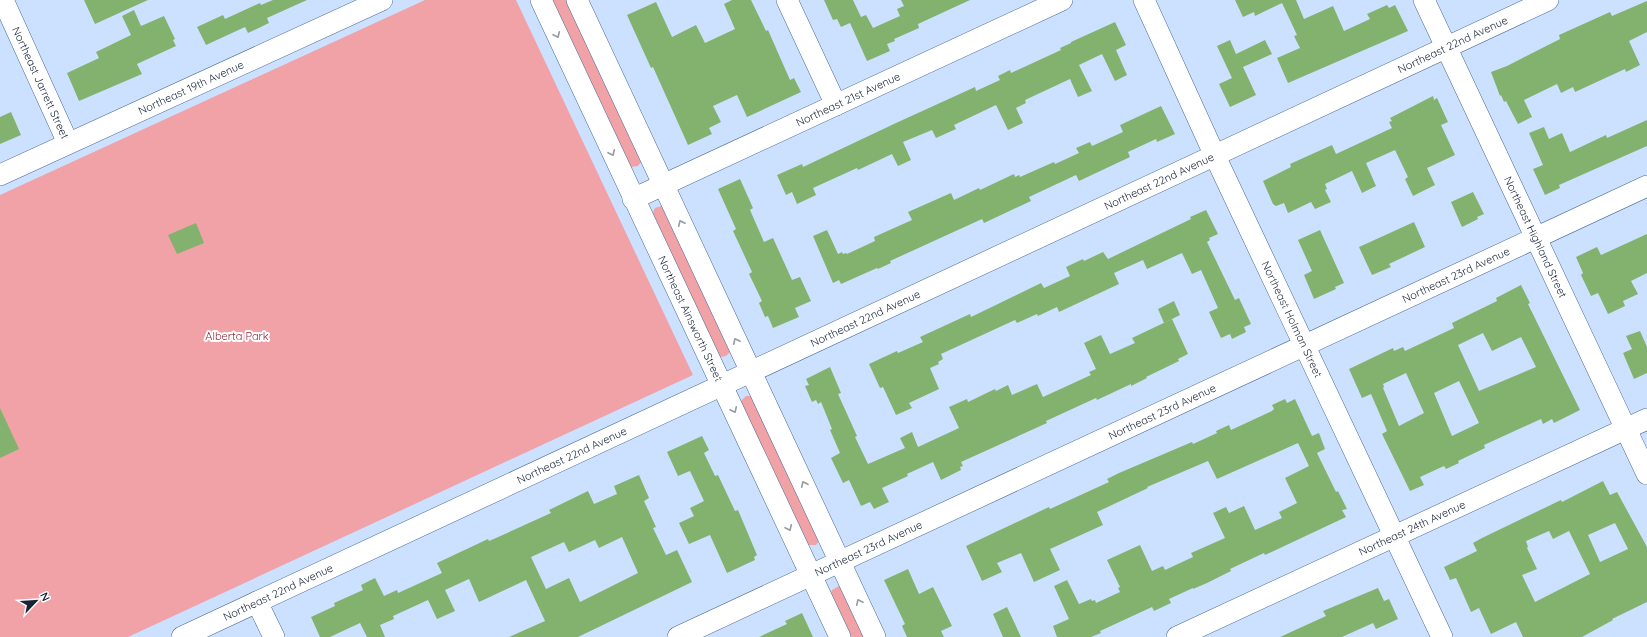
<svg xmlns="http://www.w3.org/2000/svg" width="1647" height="637" viewBox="0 0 1647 637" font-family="Quicksand,sans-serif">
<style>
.green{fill:#f1a2a6}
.building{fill:#83b26f;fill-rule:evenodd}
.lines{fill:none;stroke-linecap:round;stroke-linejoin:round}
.minor-casing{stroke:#4b6a95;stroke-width:22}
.minor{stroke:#fff;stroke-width:21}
.oneway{stroke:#979ca5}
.labels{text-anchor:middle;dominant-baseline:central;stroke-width:4;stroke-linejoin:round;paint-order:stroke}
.street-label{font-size:11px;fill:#172436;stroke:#fff}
.park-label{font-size:11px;fill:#8a2534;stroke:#fff}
</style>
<rect width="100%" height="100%" fill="#cce1ff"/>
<g class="green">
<polygon points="425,0 516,0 693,375 128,637 0,637 0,195"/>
<polygon points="549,0 570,0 642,161 638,166 631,167"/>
<polygon points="661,206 668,211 731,351 726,356 720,357 652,214 655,208"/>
<polygon points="746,396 753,396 822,537 816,545 805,545 740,402"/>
<polygon points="839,586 848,589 870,637 848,637 830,597 832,590"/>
</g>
<g class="building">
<polygon points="84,0 148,0 95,24"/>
<polygon points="273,0 307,0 267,18 269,23 248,33 245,27 206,45 197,27 223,15 225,19 260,3 261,5"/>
<polygon points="732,0 751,0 766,31 768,30 790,80 794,78 801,92 747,117 737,95 713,106 721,122 709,128 712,134 688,145 653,67 651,68 627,15 656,2 672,37 696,25 705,43 735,29 724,4"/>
<polygon points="824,0 853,0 861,17 866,15 873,28 900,16 897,9 904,6 901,0 970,0 918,24 919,28 894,39 895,41 887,44 890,51 867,61 850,23 841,27 837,19 833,20"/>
<polygon points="1235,0 1296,0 1304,19 1333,6 1344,31 1370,19 1367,14 1387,5 1389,8 1395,5 1408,31 1288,83 1277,58 1300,48 1294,36 1297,35 1282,3 1255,16 1254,12 1243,17"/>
<polygon points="1647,1 1647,32 1629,41 1640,65 1626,72 1625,69 1575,92 1573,87 1561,93 1557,84 1524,100 1532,117 1518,124 1508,105 1506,101 1504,102 1501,95 1500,96 1491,72 1507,66 1560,39 1559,35 1610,12 1612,16"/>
<polygon points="134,10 141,26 164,16 175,39 173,40 176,46 137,64 142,74 79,101 67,73 99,58 96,52 131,35 122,16"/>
<polygon points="1115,22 1126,45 1116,50 1127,75 1115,81 1102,54 1079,65 1092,91 1078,97 1070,79 1025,100 1026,103 1016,108 1023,123 1008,130 996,105 954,125 956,129 936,138 932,130 903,142 911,160 898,166 892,154 858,170 857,168 813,188 816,195 797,204 792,192 786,195 777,175 802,164 803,167 896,123 975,87 976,91 1000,80 998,76 1010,70 1011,73 1061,50 1060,48 1071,43 1071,42"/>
<polygon points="1230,40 1236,54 1265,40 1272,54 1243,67 1256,95 1230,107 1219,84 1232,78 1217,46"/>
<polygon points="1433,96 1434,100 1437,98 1448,122 1441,125 1455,155 1427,168 1435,185 1413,196 1405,179 1408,177 1395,150 1366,163 1376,186 1362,193 1352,171 1325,184 1327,189 1325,190 1331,202 1315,209 1311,202 1288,213 1284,203 1276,206 1273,204 1263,181 1291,167 1290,164 1332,145 1336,154 1392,128 1389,122 1392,121 1390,118"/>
<polygon points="1161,106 1175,134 1157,142 1156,139 1128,152 1130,157 1079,181 1076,175 1029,197 1031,201 984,223 982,219 890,261 891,263 878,269 877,268 841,284 839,280 833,283 813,236 827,230 838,254 842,252 843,254 846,253 847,254 875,241 874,237 912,220 908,212 951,193 954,200 979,188 980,190 1014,174 1015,177 1019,175 1020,177 1054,162 1055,164 1079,153 1076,148 1090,142 1092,146 1123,132 1120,125"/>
<polygon points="11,112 21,135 0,144 0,117"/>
<polygon points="1647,120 1647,146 1559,185 1560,188 1545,195 1533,169 1543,165 1529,133 1544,127 1549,139 1562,133 1570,152 1606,135 1607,138"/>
<polygon points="740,179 753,208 750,210 764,242 773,238 792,280 800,277 811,301 795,308 799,317 773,328 768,316 765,317 759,303 762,301 749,274 752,272 733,231 736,229 718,189"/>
<polygon points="1473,192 1484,214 1477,217 1478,219 1462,227 1451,202"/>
<polygon points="1206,210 1218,234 1209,238 1210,240 1207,242 1235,300 1239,298 1251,324 1244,327 1246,332 1232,339 1230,334 1221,338 1209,312 1218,308 1201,270 1192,274 1182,253 1147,269 1143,260 1114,273 1119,284 1059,312 1057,307 1038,316 1037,314 1017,323 1015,320 941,354 943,359 938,362 939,364 930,368 939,389 909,403 912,408 896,415 883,387 880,388 869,364 897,351 898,353 923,342 920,337 970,314 971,317 1041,283 1044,288 1070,276 1066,267 1083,259 1084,261 1103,252 1108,259 1191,219 1190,217"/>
<polygon points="1414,222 1425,247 1389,264 1391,267 1372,275 1359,247"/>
<polygon points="196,223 204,243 177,254 168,235"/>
<polygon points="1320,230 1344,283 1335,287 1336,289 1314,299 1304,275 1312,271 1298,240"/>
<polygon points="1647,234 1647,273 1631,281 1638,294 1623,301 1625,306 1608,314 1598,293 1591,296 1581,275 1583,273 1576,257 1597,247 1601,255"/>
<path d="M1521 285 1530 303 1528 304 1580 410 1554 423 1552 419 1543 424 1541 419 1484 445 1485 448 1458 461 1459 463 1446 469 1444 466 1420 477 1424 485 1410 491 1382 434 1387 431 1371 394 1362 398 1349 369 1393 348 1394 351 1403 347 1405 351 1454 328 1452 323 1497 301 1496 298ZM1483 333 1492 351 1521 337 1536 367 1479 391 1458 345ZM1406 373 1424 413 1399 426 1383 388 1384 387 1383 384ZM1459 381 1479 423 1452 436 1434 393Z"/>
<polygon points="1174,301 1180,315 1164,323 1158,309"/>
<polygon points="1172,319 1188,354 1178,359 1179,361 1146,377 1147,378 1131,386 1131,384 1097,400 1096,398 1046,421 1047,423 961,462 963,466 960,467 961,470 941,480 933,462 907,474 908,476 882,488 889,502 874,509 870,502 861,506 849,480 843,483 831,458 840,453 830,430 832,429 821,402 818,404 816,400 812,402 805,386 809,385 806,379 830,367 841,393 838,394 857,436 855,437 868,464 905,448 900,438 912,432 918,447 959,428 949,407 967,399 968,402 995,389 996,391 1008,385 1012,395 1037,384 1043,397 1091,375 1089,372 1096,369 1084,343 1101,335 1110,354 1135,343 1132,338"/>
<polygon points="1640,331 1647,347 1647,373 1634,379 1623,353 1632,349 1626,336"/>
<polygon points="1285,399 1287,403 1295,399 1312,436 1319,433 1325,449 1317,453 1336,492 1338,491 1347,509 1342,510 1346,517 1265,555 1264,553 1230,569 1231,571 1207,583 1193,589 1193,588 1169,599 1171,603 1154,611 1152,607 1100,631 1101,633 1091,637 1057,637 1053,626 1069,619 1054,586 1067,580 1079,604 1091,599 1092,601 1095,600 1096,603 1120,592 1118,588 1120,587 1107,560 1140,545 1152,571 1163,566 1165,570 1193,557 1191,553 1225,538 1213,513 1226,507 1229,513 1244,506 1255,530 1282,518 1279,512 1297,503 1285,478 1309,466 1298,443 1217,479 1208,461 1147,487 1148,488 1097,512 1103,525 1050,549 1060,570 1034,582 1021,553 997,563 1002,572 982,581 966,546 1049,507 1050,509 1109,482 1107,479 1119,473 1192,442 1193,444 1217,433 1216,431 1229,425 1231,430 1272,411 1274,409 1272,405"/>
<polygon points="0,408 19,449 0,458"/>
<polygon points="702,436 709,450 704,453 715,476 718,475 735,511 738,510 757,555 754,557 755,560 727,573 710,535 689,544 679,523 694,516 690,508 704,501 690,471 678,476 667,452"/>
<path d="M639 475 649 498 644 501 656 527 653 528 666 555 677 550 692 582 578 637H509L545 621 526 580 479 602 469 579 445 590 455 611 437 619 428 600 393 616 394 619 380 625 385 637H367L360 623 330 637H320L311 617 335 606 334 603 363 590 361 585 375 578 384 596 397 590 398 593 442 573 437 563 488 539 489 541 496 538 551 513 549 510 588 491 594 504 617 494 614 486ZM622 537 638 573 580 602 569 578 546 589 531 557 564 542 569 552 595 540 599 548Z"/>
<path d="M1603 481 1610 495 1617 492 1647 547V602L1612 619 1613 620 1582 637H1523L1516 622 1491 634 1479 608 1471 612 1456 578 1450 580 1444 567 1477 551 1473 543 1482 538 1561 500 1562 502ZM1615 523 1628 549 1600 562 1588 535ZM1549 531 1553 539 1569 531 1590 574 1535 602 1522 575 1537 569 1527 548 1528 547 1526 541Z"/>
<polygon points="908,569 919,594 933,587 952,626 941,631 944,637 907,637 902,626 905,624 884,580"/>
<polygon points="1378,588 1384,601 1389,599 1398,619 1376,629 1373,623 1342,637 1280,637 1326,616 1323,611"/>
<polygon points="1007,607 1021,637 1003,637 993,614"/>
<polygon points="802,613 813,637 759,637 787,624 785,621"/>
</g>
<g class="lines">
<defs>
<g id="minor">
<path id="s1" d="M3 0 68 143"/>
<path id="s2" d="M541 0 840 637"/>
<polyline points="577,0 875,637"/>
<polyline points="787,0 836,105"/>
<path id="s3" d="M1144 0 1215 156 1442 637"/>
<path id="s4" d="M1424 0 1647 474"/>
<path id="s5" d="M0 175 382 0"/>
<path id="s6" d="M633 199 1062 0"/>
<polyline points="257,602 274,637"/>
<path id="s7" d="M182 637 1548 0"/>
<path id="s8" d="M678 637 1647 186"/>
<path id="s9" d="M1177 637 1647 419"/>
</g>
</defs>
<use href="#minor" class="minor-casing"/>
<use href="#minor" class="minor"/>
</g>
<defs><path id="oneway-chevron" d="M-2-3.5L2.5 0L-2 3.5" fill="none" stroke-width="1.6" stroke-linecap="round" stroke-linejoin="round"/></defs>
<g class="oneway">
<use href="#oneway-chevron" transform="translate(557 35) rotate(65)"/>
<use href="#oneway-chevron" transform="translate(612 153) rotate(65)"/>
<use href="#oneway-chevron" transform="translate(681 223) rotate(-115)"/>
<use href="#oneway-chevron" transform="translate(736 341) rotate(-115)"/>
<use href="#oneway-chevron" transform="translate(734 410) rotate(65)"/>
<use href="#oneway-chevron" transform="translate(804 484) rotate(-115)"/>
<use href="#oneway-chevron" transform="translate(789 528) rotate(65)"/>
<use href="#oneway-chevron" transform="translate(859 602) rotate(-115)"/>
</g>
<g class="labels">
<g class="street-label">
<text stroke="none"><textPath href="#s7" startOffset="1402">Northeast 22nd Avenue</textPath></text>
<text stroke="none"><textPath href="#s1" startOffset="91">Northeast Jarrett Street</textPath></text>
<text stroke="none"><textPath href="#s5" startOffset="210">Northeast 19th Avenue</textPath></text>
<text stroke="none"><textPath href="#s6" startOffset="237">Northeast 21st Avenue</textPath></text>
<text stroke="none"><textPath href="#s7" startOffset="1078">Northeast 22nd Avenue</textPath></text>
<text stroke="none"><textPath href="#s4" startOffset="262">Northeast Highland Street</textPath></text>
<text stroke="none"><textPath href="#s8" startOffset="858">Northeast 23rd Avenue</textPath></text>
<text stroke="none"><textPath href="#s2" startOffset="352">Northeast Ainsworth Street</textPath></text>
<text stroke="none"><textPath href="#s7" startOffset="754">Northeast 22nd Avenue</textPath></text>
<text stroke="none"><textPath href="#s3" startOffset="352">Northeast Holman Street</textPath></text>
<text stroke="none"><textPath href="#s8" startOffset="534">Northeast 23rd Avenue</textPath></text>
<text stroke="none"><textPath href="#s7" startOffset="430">Northeast 22nd Avenue</textPath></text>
<text stroke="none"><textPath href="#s9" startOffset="259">Northeast 24th Avenue</textPath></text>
<text stroke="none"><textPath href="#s8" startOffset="210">Northeast 23rd Avenue</textPath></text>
<text stroke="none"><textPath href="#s7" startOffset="106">Northeast 22nd Avenue</textPath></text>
</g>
<g class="park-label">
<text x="237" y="336">Alberta Park</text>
</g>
</g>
<g transform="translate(36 601) rotate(65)" stroke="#ffffff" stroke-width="3" paint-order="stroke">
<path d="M0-3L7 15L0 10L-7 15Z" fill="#172436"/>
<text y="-6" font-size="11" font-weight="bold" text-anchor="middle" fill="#172436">N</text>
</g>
</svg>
